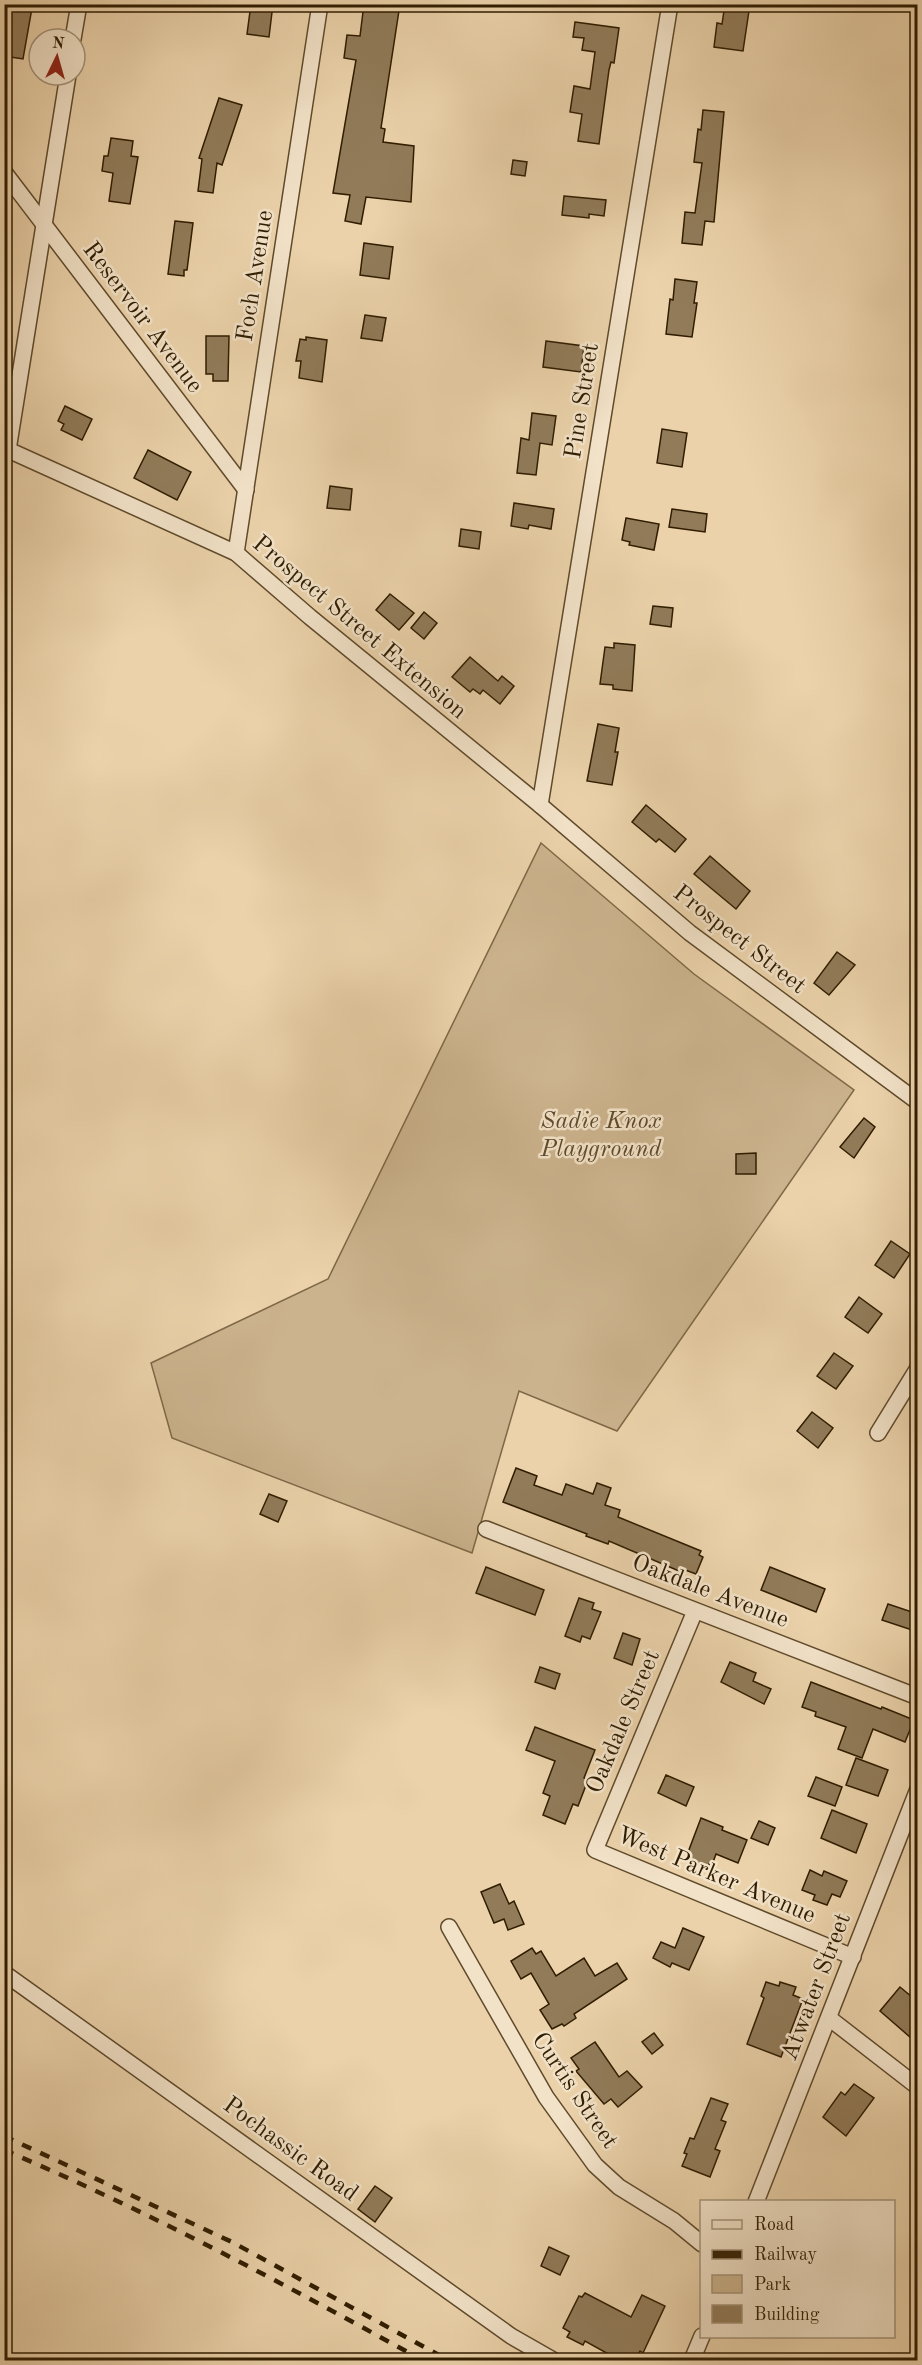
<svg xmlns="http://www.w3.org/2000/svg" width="922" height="2365" viewBox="0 0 922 2365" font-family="'Old Standard TT',serif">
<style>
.green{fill:#cbb38d;stroke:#7e6847;stroke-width:1.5}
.building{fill:#917b59;stroke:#301d01;stroke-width:1.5}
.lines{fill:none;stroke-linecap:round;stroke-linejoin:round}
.minor-casing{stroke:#5f4a2b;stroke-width:18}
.minor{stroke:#f2e2c8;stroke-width:15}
.rail{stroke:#301d01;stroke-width:4.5;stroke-dasharray:10 10;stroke-linecap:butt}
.labels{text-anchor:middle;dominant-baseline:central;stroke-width:5;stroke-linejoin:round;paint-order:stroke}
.street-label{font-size:24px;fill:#301d01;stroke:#f2e2c8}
.park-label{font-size:24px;font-style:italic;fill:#5e4a2b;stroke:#f2e2c8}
</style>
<rect width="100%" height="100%" fill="#ebd2aa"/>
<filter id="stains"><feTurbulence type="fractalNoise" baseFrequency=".00333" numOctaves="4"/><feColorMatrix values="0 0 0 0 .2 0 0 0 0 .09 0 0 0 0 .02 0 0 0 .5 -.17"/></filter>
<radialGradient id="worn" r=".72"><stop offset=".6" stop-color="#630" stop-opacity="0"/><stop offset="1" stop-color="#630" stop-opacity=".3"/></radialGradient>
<polygon class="green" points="541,843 694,974 854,1090 617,1431 519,1391 472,1553 172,1438 151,1363 328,1279"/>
<g class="building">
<polygon points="9,4 32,8 23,59 4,56 4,27"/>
<polygon points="251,4 273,4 269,37 247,34"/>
<polygon points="364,4 400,4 381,128 385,129 383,142 414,146 411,202 366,197 361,224 345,221 350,195 333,193 356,60 344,58 347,35 360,36"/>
<polygon points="725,4 750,4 743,51 714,47 717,23 722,24"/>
<polygon points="575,22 619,28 614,63 611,62 609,70 599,144 578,141 582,114 570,112 574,86 590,89 595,52 582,50 584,38 573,37"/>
<polygon points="219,98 242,105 222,165 217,163 213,193 198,191 202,159 199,158"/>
<polygon points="703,110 724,112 714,222 705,221 702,245 682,243 685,212 695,213 702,163 694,162 698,129 701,130"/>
<polygon points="111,138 133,141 131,156 138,157 130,204 109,201 113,173 102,171 104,156 108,156"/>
<polygon points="513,160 527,162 525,176 511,174"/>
<polygon points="564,196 606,200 604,216 589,214 589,218 562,215"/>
<polygon points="175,221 193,223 187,270 184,270 184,276 168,274"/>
<polygon points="364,243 393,247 389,279 360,275"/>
<polygon points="675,279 697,282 694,303 697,303 692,337 666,334 670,299 673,300"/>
<polygon points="365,315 386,318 382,341 361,338"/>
<polygon points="206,336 229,336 228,381 213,381 213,374 206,374"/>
<polygon points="306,337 327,340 322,382 299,378 301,361 296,361 300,339 306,340"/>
<polygon points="546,341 584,346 581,372 543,367"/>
<polygon points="65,406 92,419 82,440 61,430 64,424 58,421"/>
<polygon points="532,413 556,416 552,445 540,443 536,475 517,473 521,438 529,440"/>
<polygon points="662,429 687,433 682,467 657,463"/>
<polygon points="148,450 191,472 177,500 134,478"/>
<polygon points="330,486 352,489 350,510 327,508"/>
<polygon points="514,503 554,509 551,529 529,525 528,529 511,526"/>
<polygon points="672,509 707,514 705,532 669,527"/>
<polygon points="626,518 659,524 654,550 629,545 630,542 622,540"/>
<polygon points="461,529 481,532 479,549 459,546"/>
<polygon points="390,594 414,613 399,630 376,610"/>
<polygon points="653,606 673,608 671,627 650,624"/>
<polygon points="424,612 437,623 424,639 411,628"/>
<polygon points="614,643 635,645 632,691 613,689 613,685 600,684 605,647 614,648"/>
<polygon points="470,657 498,681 502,676 514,686 500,704 483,690 480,694 473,689 470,692 452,677"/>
<polygon points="598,724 619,728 615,752 618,752 612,785 587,781"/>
<polygon points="646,805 686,839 675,852 659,839 656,842 632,822"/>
<polygon points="710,856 750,891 736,909 694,874"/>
<polygon points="837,952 855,965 829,995 814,983"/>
<polygon points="864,1118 875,1127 854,1158 840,1147"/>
<polygon points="756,1153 756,1174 736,1174 736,1154"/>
<polygon points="891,1241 910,1254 894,1278 875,1265"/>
<polygon points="859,1297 882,1314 868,1333 845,1317"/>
<polygon points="834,1353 853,1366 836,1389 817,1376"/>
<polygon points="812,1412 833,1428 818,1448 797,1431"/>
<polygon points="516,1468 537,1476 534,1485 562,1495 566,1484 593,1494 597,1483 611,1488 605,1505 620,1510 618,1517 701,1551 699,1555 703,1557 696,1574 680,1568 679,1571 609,1541 608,1544 586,1536 587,1534 503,1502"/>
<polygon points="269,1494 287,1501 278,1522 260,1514"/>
<polygon points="486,1567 544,1590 535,1615 476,1593"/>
<polygon points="770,1567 825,1589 816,1612 761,1590"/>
<polygon points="579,1598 594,1603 592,1609 601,1612 590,1639 582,1636 580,1642 565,1636"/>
<polygon points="888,1604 918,1614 918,1632 882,1620"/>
<polygon points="623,1633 640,1639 632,1665 614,1658"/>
<polygon points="730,1662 756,1673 753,1681 771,1689 764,1704 721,1682"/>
<polygon points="540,1667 560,1674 555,1689 535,1682"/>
<polygon points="811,1682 881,1709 882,1707 914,1720 905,1742 873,1729 862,1758 838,1749 846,1727 815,1716 816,1712 802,1707"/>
<polygon points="535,1727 595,1750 584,1778 588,1780 578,1806 573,1804 565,1824 543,1815 550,1796 543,1793 555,1761 526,1750"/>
<polygon points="856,1758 888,1770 878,1796 846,1785"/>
<polygon points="666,1775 694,1787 686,1806 658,1793"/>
<polygon points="816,1777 842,1787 835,1806 808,1796"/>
<polygon points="832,1810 867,1824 856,1853 821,1838"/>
<polygon points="701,1818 723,1827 722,1830 747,1840 738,1863 716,1854 712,1865 709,1864 708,1868 689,1861 691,1857 687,1855"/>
<polygon points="759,1821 775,1828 768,1845 751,1838"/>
<polygon points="810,1870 822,1876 824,1871 847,1881 840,1897 832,1894 827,1905 813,1900 815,1895 802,1890"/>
<polygon points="500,1884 509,1904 514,1901 524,1924 508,1930 504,1919 494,1923 481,1892"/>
<polygon points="683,1928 704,1937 689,1970 672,1963 670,1967 653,1958 661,1942 675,1948"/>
<polygon points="532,1948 536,1954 541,1951 556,1976 584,1958 595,1976 617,1963 627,1979 574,2014 576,2018 564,2026 562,2024 552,2029 540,2010 549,2004 531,1973 521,1979 511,1961"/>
<polygon points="766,1982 779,1986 780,1982 796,1987 793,1995 803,1999 781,2057 747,2044 764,1998 761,1996"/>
<polygon points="900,1987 918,2002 918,2044 880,2011"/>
<polygon points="654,2033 663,2045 652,2054 642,2042"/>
<polygon points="595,2042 619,2077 627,2071 642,2087 618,2107 611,2099 604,2104 576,2071 579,2069 571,2058"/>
<polygon points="854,2084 874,2098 846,2136 823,2117 841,2092 845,2095"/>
<polygon points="711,2098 728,2104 721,2120 726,2122 715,2149 720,2151 710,2177 682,2166 687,2154 684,2153 690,2138 694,2139"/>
<polygon points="375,2186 392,2198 375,2222 358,2209"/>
<polygon points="549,2247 569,2256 560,2275 541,2266"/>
<polygon points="585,2293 631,2317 642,2295 665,2306 643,2353 640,2351 635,2361 621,2361 585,2341 583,2345 567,2337 570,2332 563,2328 579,2296 582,2297"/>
</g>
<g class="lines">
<defs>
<g id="minor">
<polyline points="73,39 79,4"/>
<polyline points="4,172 246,490"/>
<polyline points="4,448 236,553 310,617 540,805 690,933 918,1102"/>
<polyline points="8,450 68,75"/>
<polyline points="236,553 320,4"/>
<polyline points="540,805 670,4"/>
<polyline points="878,1433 918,1368"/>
<polyline points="486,1529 918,1697"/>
<polyline points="695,1611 595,1850 853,1957"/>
<polyline points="449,1927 546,2097 595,2165 619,2187 674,2221 702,2244"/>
<polyline points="4,1973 511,2336 553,2360"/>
<polyline points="829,2018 918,2087"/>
<polyline points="756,2202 918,1789"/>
<polyline points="692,2360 702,2336"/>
</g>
</defs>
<use href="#minor" class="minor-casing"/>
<use href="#minor" class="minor"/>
<g class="rail">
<polyline points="4,2136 232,2242 448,2360"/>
<path d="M4 2150C148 2211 286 2285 422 2360"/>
</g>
</g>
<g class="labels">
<g class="street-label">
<text transform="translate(256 276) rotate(-81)">Foch Avenue</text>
<text transform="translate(142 318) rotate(53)">Reservoir Avenue</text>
<text transform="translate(583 401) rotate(-81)">Pine Street</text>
<text transform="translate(359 628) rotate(40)">Prospect Street Extension</text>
<text transform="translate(739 940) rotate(38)">Prospect Street</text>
<text transform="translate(710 1592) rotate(21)">Oakdale Avenue</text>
<text transform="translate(624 1722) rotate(-67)">Oakdale Street</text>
<text transform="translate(716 1876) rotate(23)">West Parker Avenue</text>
<text transform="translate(817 1987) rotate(-69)">Atwater Street</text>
<text transform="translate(574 2091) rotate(56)">Curtis Street</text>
<text transform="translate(290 2150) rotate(36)">Pochassic Road</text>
</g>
<g class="park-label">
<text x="601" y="1122">Sadie Knox<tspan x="601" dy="28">Playground</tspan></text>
</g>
</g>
<rect width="922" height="2365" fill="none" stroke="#ebd2aa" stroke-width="24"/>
<rect x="6" y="6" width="910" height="2353" fill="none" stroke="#301d01" stroke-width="3"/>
<rect x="12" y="12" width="898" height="2341" fill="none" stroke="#301d01" stroke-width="1.5"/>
<rect x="700" y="2200" width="195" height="138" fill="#f2e2c8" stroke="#a49378" stroke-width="1.5"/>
<rect x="712" y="2220" width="30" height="9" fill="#f2e2c8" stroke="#a49378" stroke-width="1.5"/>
<text x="754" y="2230" font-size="18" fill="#301d01">Road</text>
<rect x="712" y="2250" width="30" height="9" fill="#301d01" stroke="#a49378" stroke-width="1.5"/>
<text x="754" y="2260" font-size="18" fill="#301d01">Railway</text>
<rect x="712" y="2275" width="30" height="18" fill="#cbb38d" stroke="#a49378" stroke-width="1.5"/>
<text x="754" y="2290" font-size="18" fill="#301d01">Park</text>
<rect x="712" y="2305" width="30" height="18" fill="#917b59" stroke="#a49378" stroke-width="1.5"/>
<text x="754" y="2320" font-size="18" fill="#301d01">Building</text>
<g transform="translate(57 57) rotate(5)"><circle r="28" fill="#f2e2c8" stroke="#a49378" stroke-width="1.5"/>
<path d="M0-4.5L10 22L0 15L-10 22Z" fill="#8f2418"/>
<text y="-9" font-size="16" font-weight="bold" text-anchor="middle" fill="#301d01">N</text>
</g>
<rect width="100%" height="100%" filter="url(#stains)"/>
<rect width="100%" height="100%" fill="url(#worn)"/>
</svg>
